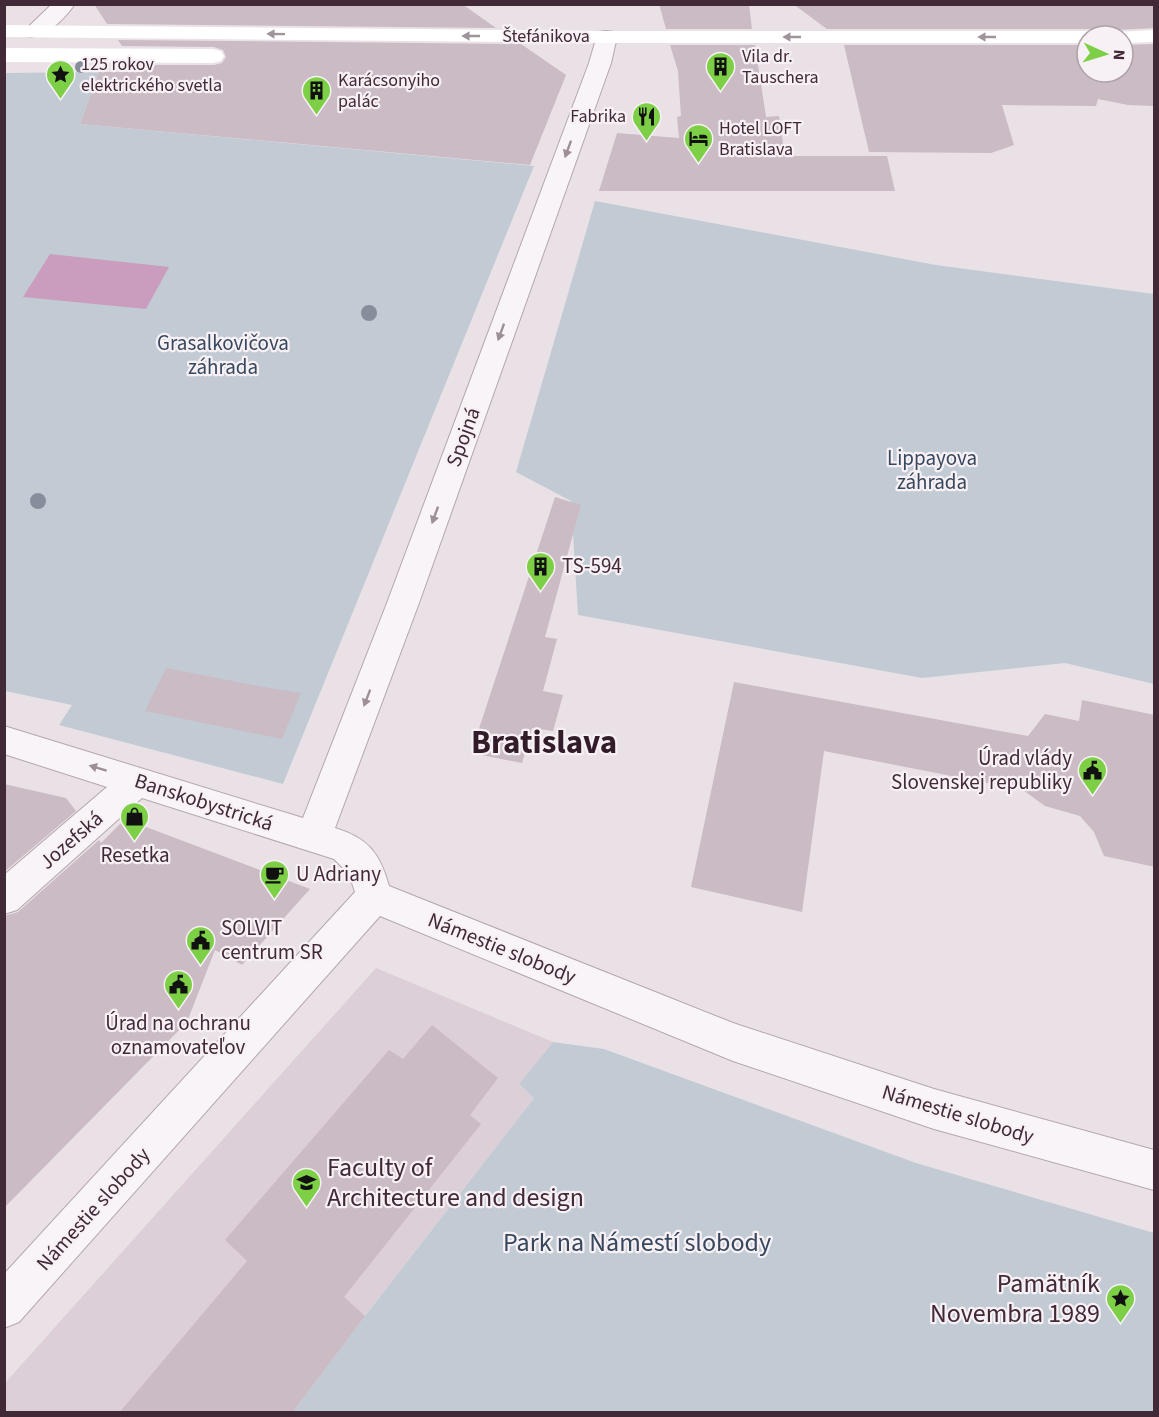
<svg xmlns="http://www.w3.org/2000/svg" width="1159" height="1417" viewBox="0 0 1159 1417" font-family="'Source Sans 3',sans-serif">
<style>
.built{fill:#dccfd7}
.green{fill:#c2cbd4}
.water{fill:#ca9cbe}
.building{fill:#cabbc4}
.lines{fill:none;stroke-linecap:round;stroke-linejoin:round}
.street-casing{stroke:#b4a6af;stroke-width:2}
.street{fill:#f8f4f7;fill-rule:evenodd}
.secondary{fill:#fff;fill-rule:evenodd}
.tree{fill:#888d9c}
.oneway{fill:#a0949c}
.oneway2{fill:#9d8e98}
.labels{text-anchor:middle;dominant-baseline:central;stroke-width:4.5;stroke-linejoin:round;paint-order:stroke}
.far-street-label{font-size:18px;fill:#422938;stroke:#f7f1f5}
.far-poi-label{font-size:18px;fill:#422938;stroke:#f7f1f5;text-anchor:start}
.park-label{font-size:21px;fill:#37485e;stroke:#f7f1f5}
.street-label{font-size:21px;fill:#422938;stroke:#f7f1f5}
.poi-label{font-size:21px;fill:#422938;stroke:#f7f1f5;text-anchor:start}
.near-poi-label{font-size:26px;fill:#422938;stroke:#f7f1f5;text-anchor:start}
.near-park-label{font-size:26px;fill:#37485e;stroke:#f7f1f5}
.town-label{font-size:33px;font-weight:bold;fill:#331c29;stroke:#f7f1f5}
</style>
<rect width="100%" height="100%" fill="#eae1e7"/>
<polygon class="built" points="376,968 553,1042 519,1084 534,1098 364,1317 336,1412 5,1412 5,1383"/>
<g class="green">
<polygon points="99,72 80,124 534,166 283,784 59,725 72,705 5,691 5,73"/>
<polygon points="595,201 936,265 1154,294 1154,684 1065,663 922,678 578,615 571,501 516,472"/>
<polygon points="553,1042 604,1049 916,1163 1154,1233 1154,1412 293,1412 365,1316 534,1098 519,1084"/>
</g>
<polygon class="water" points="50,254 169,267 146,309 23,297"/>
<g class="building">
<polygon points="94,4 462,4 496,28 107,24"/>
<polygon points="659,4 749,4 752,29 666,29"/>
<polygon points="793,4 1155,4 1155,28 1115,30 1111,36 1099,36 1095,30 1087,29 827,29"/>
<polygon points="118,40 521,44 566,75 530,165 80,124 99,72 139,72 135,65 214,65 222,63 226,57 223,50 214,47 122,46"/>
<polygon points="1155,44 1155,106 1128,105 1098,99 1096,106 1002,105 1014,145 991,153 869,152 844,45 1087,45 1087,72 1123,72 1123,45"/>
<polygon points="670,45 755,45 766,117 779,116 785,156 887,156 895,191 599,191 617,133 679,138 677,117 681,116 678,71"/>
<polygon points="555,497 581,505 545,637 557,639 543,691 563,695 553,731 532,728 522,763 471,753"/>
<polygon points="166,668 253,685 301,693 282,739 145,711"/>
<polygon points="734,682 1028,736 1045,714 1079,721 1082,700 1155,715 1155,867 1104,856 1094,832 1080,816 1045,806 1023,790 824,751 802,912 691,887"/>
<polygon points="4,784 66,798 76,811 4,872"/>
<polygon points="125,819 310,889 242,965 215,950 187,1022 4,1208 4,916 18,912 99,840 101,843"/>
<polygon points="432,1025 498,1078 470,1115 481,1124 344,1297 365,1316 292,1413 119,1413 247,1261 225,1240 389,1050 403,1059"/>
</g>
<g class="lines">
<defs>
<g id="street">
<path d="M52 4H75C65 18 45 40 27 36L24 31Z"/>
<path d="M606 31 614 32 617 37 611 63 419 603 335 828C368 838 380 853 389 886L733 1023 934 1089 1154 1150V1190L934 1129 733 1061 380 916 19 1322 4 1328V1274L355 892 349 874 334 859 142 798 17 910 4 914V875L107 787 4 754V726L303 818 387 603 589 63 598 32Z"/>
</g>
</defs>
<use href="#street" class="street-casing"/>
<use href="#street" class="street"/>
<g class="secondary">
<polygon points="4,25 606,31 1087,31 1095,32 1097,36 1087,36 1087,43 606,43 4,37"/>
<polygon points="1154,30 1154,42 1123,43 1123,36 1113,36 1115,32"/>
<polygon points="4,48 213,49 221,51 224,56 221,61 213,63 4,62"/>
</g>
</g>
<g class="tree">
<circle cx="81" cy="67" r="6"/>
<circle cx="369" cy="313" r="8"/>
<circle cx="38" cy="501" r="8"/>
</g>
<defs><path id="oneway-solid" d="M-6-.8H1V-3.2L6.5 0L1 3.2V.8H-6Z" transform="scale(1.5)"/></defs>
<g class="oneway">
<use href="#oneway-solid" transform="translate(276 34) rotate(-179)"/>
<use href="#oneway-solid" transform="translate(471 36) rotate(-180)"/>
<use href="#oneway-solid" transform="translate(792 37) rotate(-180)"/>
<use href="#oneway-solid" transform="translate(987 37) rotate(-180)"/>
</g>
<g class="oneway2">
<use href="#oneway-solid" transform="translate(568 149) rotate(110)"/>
<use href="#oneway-solid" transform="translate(501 332) rotate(110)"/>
<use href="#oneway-solid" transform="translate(435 515) rotate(110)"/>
<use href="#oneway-solid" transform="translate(367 698) rotate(111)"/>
<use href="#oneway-solid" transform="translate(98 768) rotate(-163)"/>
</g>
<defs>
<symbol id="building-pin" viewBox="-11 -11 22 30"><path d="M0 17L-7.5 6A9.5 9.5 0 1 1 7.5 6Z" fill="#7dcf46" stroke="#f7f1f5"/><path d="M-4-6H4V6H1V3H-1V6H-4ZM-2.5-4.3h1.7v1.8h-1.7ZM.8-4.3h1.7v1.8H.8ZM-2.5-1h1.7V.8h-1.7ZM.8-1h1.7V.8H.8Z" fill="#111"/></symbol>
<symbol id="sight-pin" viewBox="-11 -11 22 30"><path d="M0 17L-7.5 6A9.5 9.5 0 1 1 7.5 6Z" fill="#7dcf46" stroke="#f7f1f5"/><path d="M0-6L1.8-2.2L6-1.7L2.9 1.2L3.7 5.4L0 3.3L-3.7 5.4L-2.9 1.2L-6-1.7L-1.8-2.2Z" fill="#111"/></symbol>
<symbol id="restaurant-pin" viewBox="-11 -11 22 30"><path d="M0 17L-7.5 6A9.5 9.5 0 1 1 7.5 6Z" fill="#7dcf46" stroke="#f7f1f5"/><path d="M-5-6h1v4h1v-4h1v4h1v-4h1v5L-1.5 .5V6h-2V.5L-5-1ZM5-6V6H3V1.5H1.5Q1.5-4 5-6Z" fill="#111"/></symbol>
<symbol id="hotel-pin" viewBox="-11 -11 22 30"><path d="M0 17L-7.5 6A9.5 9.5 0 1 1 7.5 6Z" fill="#7dcf46" stroke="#f7f1f5"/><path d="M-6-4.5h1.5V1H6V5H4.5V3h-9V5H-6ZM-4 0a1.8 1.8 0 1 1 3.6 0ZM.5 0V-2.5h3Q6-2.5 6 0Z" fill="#111"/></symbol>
<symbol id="civic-pin" viewBox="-11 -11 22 30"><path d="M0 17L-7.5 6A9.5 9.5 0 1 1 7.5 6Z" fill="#7dcf46" stroke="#f7f1f5"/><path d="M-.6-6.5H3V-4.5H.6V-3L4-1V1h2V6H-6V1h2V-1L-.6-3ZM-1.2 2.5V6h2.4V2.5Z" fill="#111"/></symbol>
<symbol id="shop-pin" viewBox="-11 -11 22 30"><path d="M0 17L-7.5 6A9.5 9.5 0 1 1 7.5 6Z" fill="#7dcf46" stroke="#f7f1f5"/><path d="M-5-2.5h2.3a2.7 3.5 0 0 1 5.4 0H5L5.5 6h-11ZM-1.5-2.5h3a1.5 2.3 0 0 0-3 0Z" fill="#111"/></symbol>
<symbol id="cafe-pin" viewBox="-11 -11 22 30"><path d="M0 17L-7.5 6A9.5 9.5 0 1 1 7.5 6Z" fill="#7dcf46" stroke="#f7f1f5"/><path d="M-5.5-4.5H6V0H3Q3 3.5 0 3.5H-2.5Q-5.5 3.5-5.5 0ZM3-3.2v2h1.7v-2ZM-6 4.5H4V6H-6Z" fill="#111"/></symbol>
<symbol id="university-pin" viewBox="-11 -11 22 30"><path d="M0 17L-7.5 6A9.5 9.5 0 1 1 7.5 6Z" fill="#7dcf46" stroke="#f7f1f5"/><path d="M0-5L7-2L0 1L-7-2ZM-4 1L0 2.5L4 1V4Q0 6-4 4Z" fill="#111"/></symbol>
</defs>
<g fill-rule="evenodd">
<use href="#building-pin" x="704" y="50" width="33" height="45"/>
<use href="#sight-pin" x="44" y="58" width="33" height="45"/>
<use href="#building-pin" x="300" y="74" width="33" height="45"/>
<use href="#restaurant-pin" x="630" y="100" width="33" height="45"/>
<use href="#hotel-pin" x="682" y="122" width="33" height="45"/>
<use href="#building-pin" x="524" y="550" width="33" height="45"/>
<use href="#civic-pin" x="1076" y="754" width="33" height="45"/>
<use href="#shop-pin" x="118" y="800" width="33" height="45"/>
<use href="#cafe-pin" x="258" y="858" width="33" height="45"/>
<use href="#civic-pin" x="184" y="924" width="33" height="45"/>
<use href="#civic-pin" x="162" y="968" width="33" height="45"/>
<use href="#university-pin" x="290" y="1166" width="33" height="45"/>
<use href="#sight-pin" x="1104" y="1282" width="33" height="45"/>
</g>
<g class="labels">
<g class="far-street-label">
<text x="546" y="36">Štefánikova</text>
</g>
<g class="far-poi-label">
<text x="742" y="56">Vila dr.<tspan x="742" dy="21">Tauschera</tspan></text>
<text x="81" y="64">125 rokov<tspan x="81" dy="21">elektrického svetla</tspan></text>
<text x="338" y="80">Karácsonyiho<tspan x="338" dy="21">palác</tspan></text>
<text x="626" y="116" text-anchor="end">Fabrika</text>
<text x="719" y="128">Hotel LOFT<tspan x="719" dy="21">Bratislava</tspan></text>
</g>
<g class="park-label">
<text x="223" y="343">Grasalkovičova<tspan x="223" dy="24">záhrada</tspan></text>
<text x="932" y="458">Lippayova<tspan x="932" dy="24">záhrada</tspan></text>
</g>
<g class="street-label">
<text transform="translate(463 437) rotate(-70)">Spojná</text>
<text transform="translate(204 802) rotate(18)">Banskobystrická</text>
<text transform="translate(71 840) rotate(-41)">Jozefská</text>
<text transform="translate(502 948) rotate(22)">Námestie slobody</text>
<text transform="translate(958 1114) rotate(17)">Námestie slobody</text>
<text transform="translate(93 1209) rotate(-48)">Námestie slobody</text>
</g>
<g class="poi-label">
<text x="562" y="566">TS-594</text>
<text x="1072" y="758" text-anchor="end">Úrad vlády<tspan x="1072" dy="24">Slovenskej republiky</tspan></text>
<text x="135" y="855" text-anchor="middle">Resetka</text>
<text x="296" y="874">U Adriany</text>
<text x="221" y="928">SOLVIT<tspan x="221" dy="24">centrum SR</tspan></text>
<text x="178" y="1023" text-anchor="middle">Úrad na ochranu<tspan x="178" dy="24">oznamovateľov</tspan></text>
</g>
<g class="near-poi-label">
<text x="327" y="1167">Faculty of<tspan x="327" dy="30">Architecture and design</tspan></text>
<text x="1100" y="1283" text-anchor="end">Pamätník<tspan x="1100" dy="30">Novembra 1989</tspan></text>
</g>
<g class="near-park-label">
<text x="637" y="1242">Park na Námestí slobody</text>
</g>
<g class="town-label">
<text x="544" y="742">Bratislava</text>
</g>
</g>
<rect width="1159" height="1417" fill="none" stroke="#422938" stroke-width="12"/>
<g transform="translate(1105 54) rotate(94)"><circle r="28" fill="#f7f1f5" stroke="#afa1a9" stroke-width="1.5"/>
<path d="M0-4.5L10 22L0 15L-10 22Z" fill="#7dcf46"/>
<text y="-9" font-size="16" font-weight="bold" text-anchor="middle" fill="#422938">N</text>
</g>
</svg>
